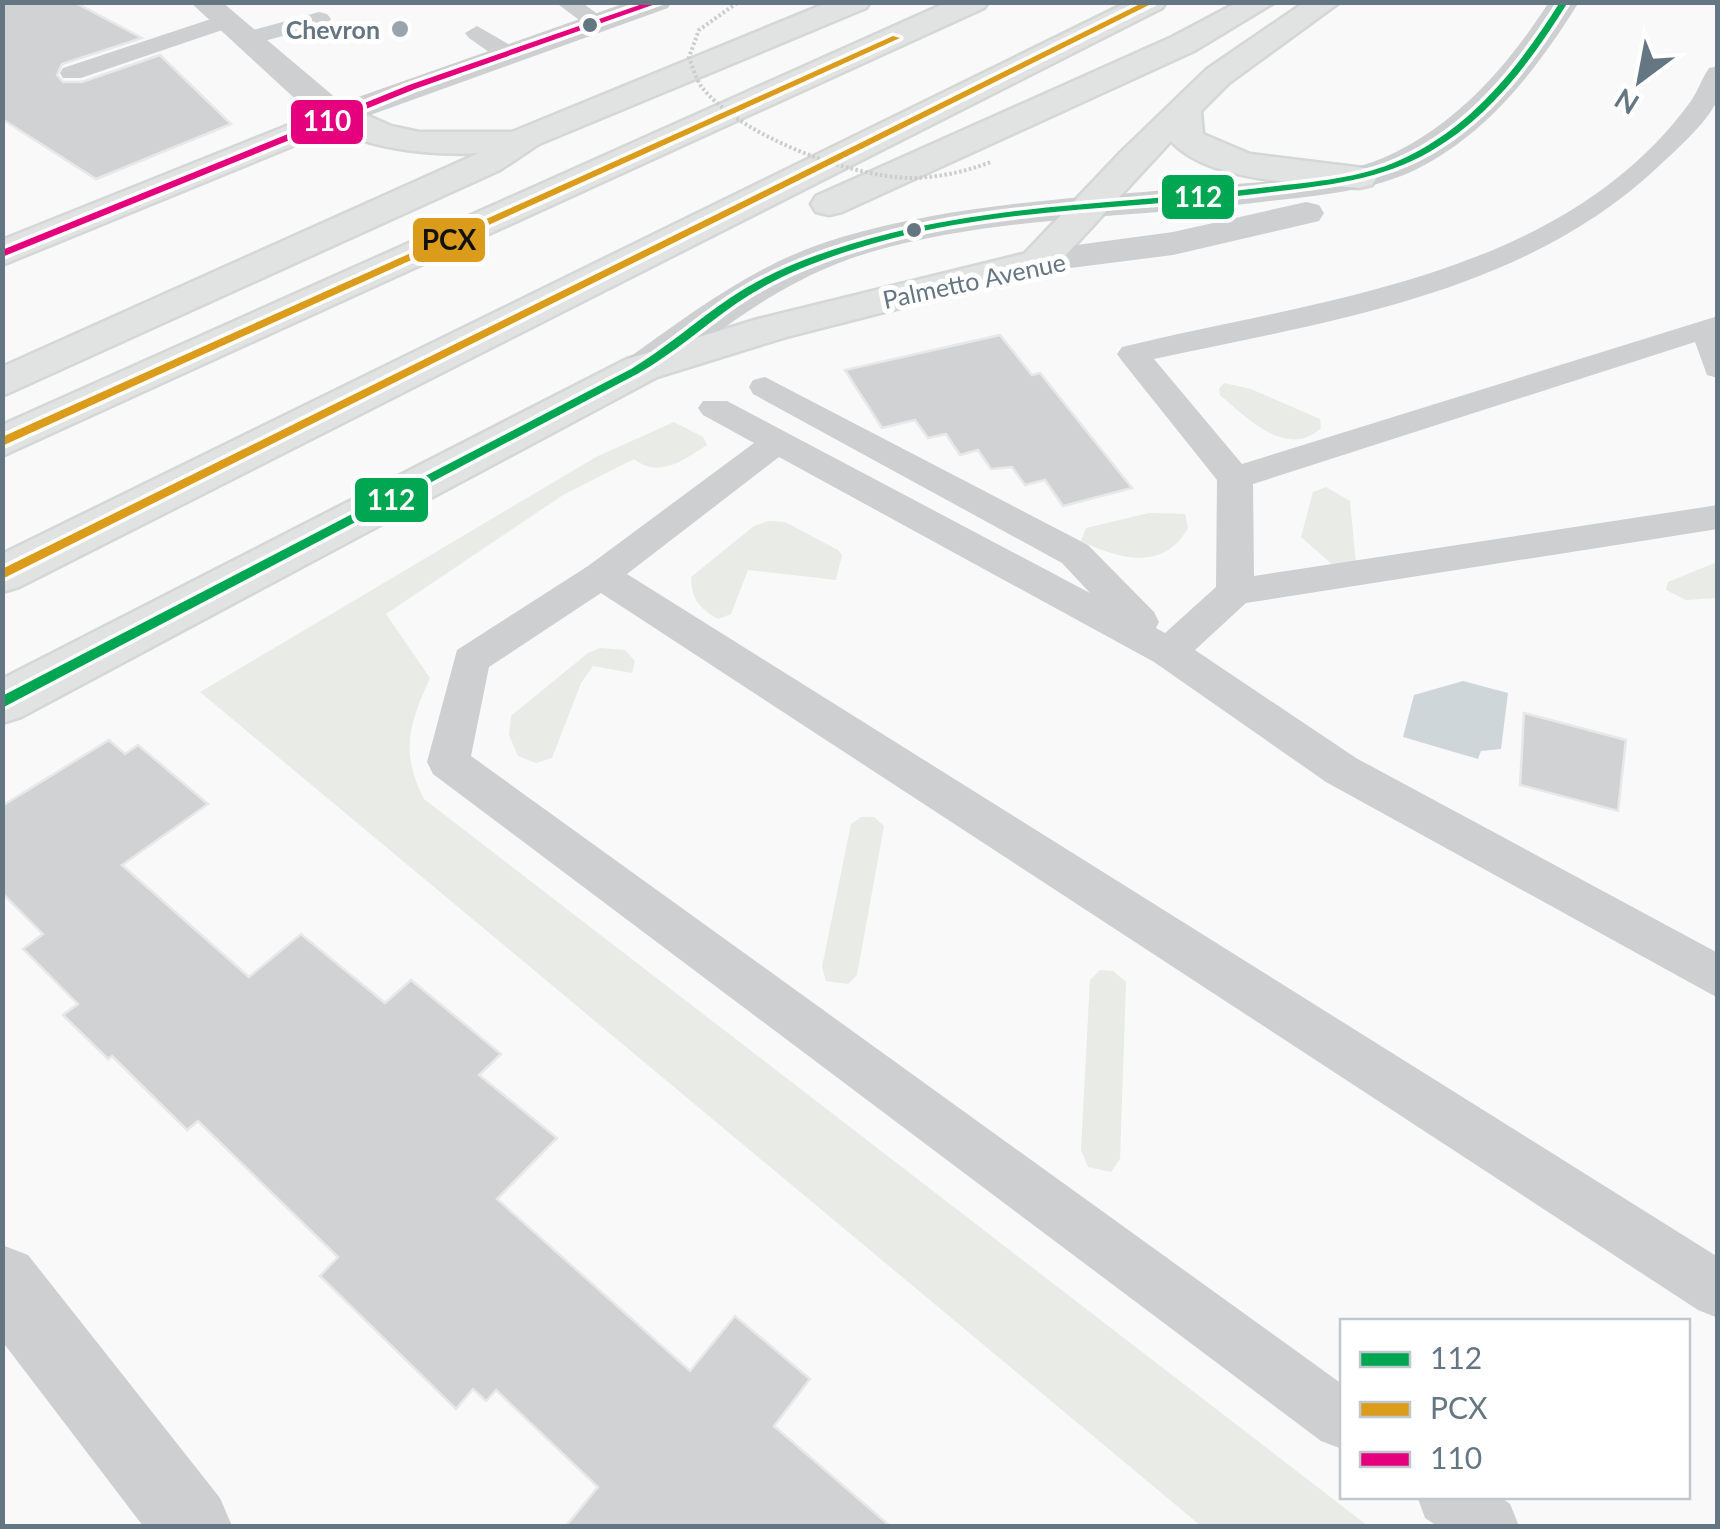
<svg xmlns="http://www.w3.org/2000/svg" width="1720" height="1529" viewBox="0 0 1720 1529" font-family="Lato,sans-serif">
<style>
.green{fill:#e8ebe6}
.water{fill:#ced6d9}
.building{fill:#d0d2d3;stroke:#e8e8e8;stroke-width:2.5}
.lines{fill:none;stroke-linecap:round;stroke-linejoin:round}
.secondary-casing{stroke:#d5d6d7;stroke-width:5}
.motorway-casing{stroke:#d5d6d6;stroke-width:5}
.service{fill:#cecfd0;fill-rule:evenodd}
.minor{fill:#cecfd0;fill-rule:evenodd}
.tertiary{fill:#cecfd0;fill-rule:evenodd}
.secondary{fill:#e1e2e2;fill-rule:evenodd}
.motorway{fill:#e1e2e2;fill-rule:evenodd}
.path-bridge{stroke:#cbcccd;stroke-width:4;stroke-dasharray:2.5 2.5;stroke-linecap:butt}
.bus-1-casing{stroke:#fff;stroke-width:7}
.bus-2-casing{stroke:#fff;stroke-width:7}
.bus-3-casing{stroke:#fff;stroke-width:7}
.bus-1{fill:#00a651;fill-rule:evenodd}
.bus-2{fill:#da9c1a;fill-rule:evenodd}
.bus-3{fill:#e5007d;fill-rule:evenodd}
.bus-dot{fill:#657683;stroke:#fff;stroke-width:4}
.poi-dot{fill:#99a4ac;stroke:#fff;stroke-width:4}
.labels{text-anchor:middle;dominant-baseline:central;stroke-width:10;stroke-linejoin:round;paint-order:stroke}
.far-poi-label{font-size:25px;font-weight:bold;fill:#657683;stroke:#fff;text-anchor:end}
.far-street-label{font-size:25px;fill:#657683;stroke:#fff}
.line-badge{stroke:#fff;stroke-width:4}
.badge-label{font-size:28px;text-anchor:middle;font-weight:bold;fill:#fff}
.pale-badge-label{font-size:28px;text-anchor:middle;font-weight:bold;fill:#111}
</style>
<rect width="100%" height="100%" fill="#f9f9f9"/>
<g class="green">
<path d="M1224 383 1251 389 1320 419 1321 428C1287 460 1246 417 1220 395L1219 389Z"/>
<path d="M674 422 703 437 707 445C683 460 660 479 634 459L563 495 386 614 430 678C409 724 400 752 424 799L1368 1526H1201L200 692 596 457Z"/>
<polygon points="1326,487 1350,501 1356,564 1334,566 1301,537 1313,492"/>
<path d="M1149 513 1185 514 1188 528C1163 572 1119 559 1081 541L1086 528Z"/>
<path d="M768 521 785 522 838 550 842 555 836 580 748 570 731 614 718 619C698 607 692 600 691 577L754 526Z"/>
<polygon points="1717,562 1717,598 1686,600 1666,590 1668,582"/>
<polygon points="600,648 625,650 635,661 632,673 593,666 581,683 552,758 536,763 518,756 509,735 511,716 588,653"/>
<polygon points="861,817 874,817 884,826 857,975 848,984 826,981 822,967 851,824"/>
<polygon points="1100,970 1113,971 1126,982 1120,1159 1111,1172 1088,1167 1081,1150 1090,980"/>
</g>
<polygon class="water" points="1463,681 1508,693 1501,749 1481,751 1478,759 1403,737 1414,695"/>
<g class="building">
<polygon points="2,2 74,2 142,38 62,64 57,75 63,82 82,82 160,55 231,124 96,179 2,119"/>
<polygon points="1000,335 1032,375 1040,373 1132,488 1063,506 1045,480 1025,485 1012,467 991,469 978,450 960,455 946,434 928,438 915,420 882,428 845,370"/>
<polygon points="1524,713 1626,740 1618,811 1520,785"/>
<polygon points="109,740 125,754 138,745 208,804 122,865 249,977 301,934 385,1003 411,980 501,1054 479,1075 557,1138 497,1199 690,1371 735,1316 810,1379 774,1426 890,1526 566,1526 598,1487 496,1390 486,1401 473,1389 456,1409 320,1276 338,1257 198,1121 187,1130 112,1056 108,1059 63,1015 78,1004 23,949 43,934 2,893 2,806"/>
</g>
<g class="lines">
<defs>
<g id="secondary">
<polygon points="339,105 351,108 356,115 351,122 2,265 2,240"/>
<polygon points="1039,250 1053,253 1058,261 1053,269 786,337 657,377 21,717 2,723 2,679 627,359 758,319"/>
</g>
<g id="motorway">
<path d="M829 2H870L866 8 539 144 500 170 2 396V367L479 153C440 156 347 150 322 115L327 108H351L391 126 419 132H512Z"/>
<polygon points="948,2 988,2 984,8 2,456 2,425"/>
<polygon points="1128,2 1166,2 1162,8 19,587 2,592 2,554"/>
<polygon points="1238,2 1275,2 1194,51 842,212 829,215 816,212 811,204 816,196 1172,37"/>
<path d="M1305 2H1340L1229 83 1201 111 1203 134 1250 154 1372 169 1377 177 1372 185 1359 188C1306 183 1209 183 1171 141L1053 269 1039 272 1025 269 1020 261 1025 253 1121 152 1207 69Z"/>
</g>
</defs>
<use href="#secondary" class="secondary-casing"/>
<use href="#motorway" class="motorway-casing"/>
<g class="service">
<polygon points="555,2 581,2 610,23 606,28 590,28"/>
<polygon points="319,12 327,14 331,19 327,24 246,46 234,39 238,34"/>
<polygon points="226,14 238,21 234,26 81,78 63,78 60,73 63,68"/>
<polygon points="477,26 517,49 520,54 517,59 499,59 469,38 465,33"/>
<path d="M1718 66C1718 75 1719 87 1718 96 1714 117 1675 151 1659 166 1524 294 1330 321 1154 359L1242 464 1718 316V378L1707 375 1695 342 1253 484 1254 576 1718 505V529L1246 603 1195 650 1356 758 1718 953V998L1326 782 1154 662 779 457 627 574 1718 1257V1318L1698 1310 601 593 489 667 471 756 1342 1384V1449L1321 1441 433 774 427 762 457 650 588 566 754 443 703 415 698 408 703 401H727L1090 593 1062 563 753 394 749 387 753 380 765 377 1088 545 1154 612 1159 622 1156 628 1165 633 1216 587 1217 480 1122 361 1117 354 1122 347C1317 299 1562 279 1691 101 1698 91 1702 78 1709 68Z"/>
<polygon points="1417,1496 1499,1496 1510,1504 1519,1526 1437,1526 1425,1518"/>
</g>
<g class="minor">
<polygon points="190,2 222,2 356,115 351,122 327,122 303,106"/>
<polygon points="2,1245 28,1255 220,1498 232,1526 143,1526 2,1341"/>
</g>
<g class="tertiary">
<polygon points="628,2 672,2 668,8 351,122 327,122 322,115 327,108"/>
<path d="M1549 2H1579C1537 69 1489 133 1417 169 1370 192 1313 196 1262 202 1133 218 997 216 871 252 788 276 726 326 657 377L642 381 627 377 621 368 627 359C696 310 759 261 842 237 962 202 1086 198 1209 186 1268 181 1339 180 1394 153 1461 120 1509 64 1549 2Z"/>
<polygon points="1306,202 1319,205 1324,213 1319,221 1173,255 1039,272 1025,269 1020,261 1025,253 1039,250 1173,232"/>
</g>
<use href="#secondary" class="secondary"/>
<use href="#motorway" class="motorway"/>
<path class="path-bridge" d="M737 3 699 30 689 57C692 66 696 78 701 86 738 135 848 176 908 178 937 178 964 172 991 162"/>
<defs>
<path id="bus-1" d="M1560 2H1568C1532 60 1491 116 1431 151 1380 181 1322 186 1264 193 1139 209 1012 207 890 239 837 253 782 272 737 303 704 326 674 353 639 373L2 708V696L631 369C666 348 696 321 730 298 777 266 835 247 891 233 1012 203 1136 203 1259 188 1306 182 1357 180 1400 160 1471 128 1519 67 1560 2Z"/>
<g id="bus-2">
<polygon points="1144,2 1155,2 2,579 2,569"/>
<polygon points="893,36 900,38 2,446 2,437"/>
</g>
<polygon id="bus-3" points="648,2 661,2 415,89 2,257 2,250 409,85"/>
</defs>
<use href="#bus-1" class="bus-1-casing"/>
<use href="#bus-2" class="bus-2-casing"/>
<use href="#bus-3" class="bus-3-casing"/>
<use href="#bus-1" class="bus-1"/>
<use href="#bus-2" class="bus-2"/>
<use href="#bus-3" class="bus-3"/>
</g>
<g class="bus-dot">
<circle cx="590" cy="25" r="9"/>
<circle cx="914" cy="230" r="9"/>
</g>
<circle class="poi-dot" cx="400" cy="29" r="10"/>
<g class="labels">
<g class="far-poi-label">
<text x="380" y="29">Chevron</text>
</g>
<g class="far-street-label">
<text transform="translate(974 280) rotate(-12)">Palmetto Avenue</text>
</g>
</g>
<g class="line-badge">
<rect x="289" y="98" width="76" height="48" rx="10" fill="#e5007d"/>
<rect x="1160" y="173" width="76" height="48" rx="10" fill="#00a651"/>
<rect x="411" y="216" width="76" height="48" rx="10" fill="#da9c1a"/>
<rect x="353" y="476" width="77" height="48" rx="10" fill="#00a651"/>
</g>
<g class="badge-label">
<text x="327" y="131">110</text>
<text x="1198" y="207">112</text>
<text x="391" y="510">112</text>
</g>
<g class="pale-badge-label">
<text x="449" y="250">PCX</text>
</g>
<rect width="1720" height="1529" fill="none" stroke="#657683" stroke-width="10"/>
<rect x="1340" y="1319" width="350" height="180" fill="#ffffff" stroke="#c1c8cd" stroke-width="2.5"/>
<rect x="1360" y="1352" width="50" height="15" fill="#00a651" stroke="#c1c8cd" stroke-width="2.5"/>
<text x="1430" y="1369" font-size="30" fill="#657683">112</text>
<rect x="1360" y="1402" width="50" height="15" fill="#da9c1a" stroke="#c1c8cd" stroke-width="2.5"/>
<text x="1430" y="1419" font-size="30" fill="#657683">PCX</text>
<rect x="1360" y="1452" width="50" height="15" fill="#e5007d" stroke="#c1c8cd" stroke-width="2.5"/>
<text x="1430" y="1469" font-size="30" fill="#657683">110</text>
<g transform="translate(1640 80) rotate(212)" stroke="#ffffff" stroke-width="8" paint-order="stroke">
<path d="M0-8L18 38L0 25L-18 38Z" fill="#657683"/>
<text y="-15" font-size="28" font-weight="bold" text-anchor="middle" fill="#657683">N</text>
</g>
</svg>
